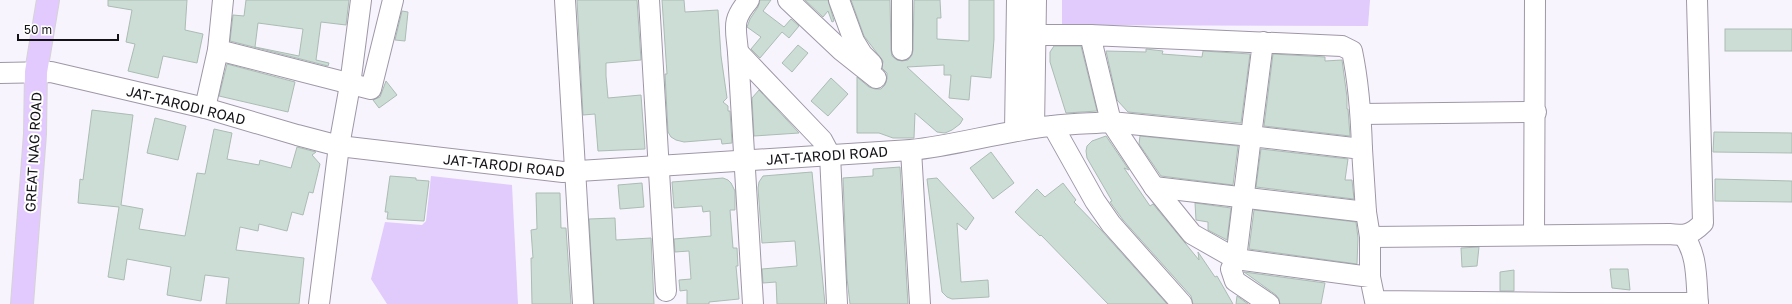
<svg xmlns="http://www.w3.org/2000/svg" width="1792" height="304" viewBox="0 0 1792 304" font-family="'Golos Text',sans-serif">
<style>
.green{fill:#e0cbfc}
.building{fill:#cbddd4;stroke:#abbcb3;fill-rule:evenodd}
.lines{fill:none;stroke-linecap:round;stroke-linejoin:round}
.minor-casing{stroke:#9e97a7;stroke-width:22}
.major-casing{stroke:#d5d4d5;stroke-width:24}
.minor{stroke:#fff;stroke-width:20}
.major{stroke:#e2cafe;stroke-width:22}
.labels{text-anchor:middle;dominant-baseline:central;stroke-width:4;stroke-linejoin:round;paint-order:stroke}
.street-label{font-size:14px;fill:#141217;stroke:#fff}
</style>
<rect width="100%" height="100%" fill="#f8f4fe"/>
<g class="green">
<polygon points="1062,0 1370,0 1368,26 1062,25"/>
<polygon points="431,176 512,185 518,304 387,304 371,279 385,222 422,225 426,221"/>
</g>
<g class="building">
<polygon points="108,0 187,0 185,30 203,34 197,63 163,56 158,78 128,71 135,44 126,42 132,10 108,6"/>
<path d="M246 0H349L346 25 321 22 316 60 329 63 328 66 230 41 233 15 244 16ZM258 23 303 29 299 56 255 47Z"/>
<polygon points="577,0 637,0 641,60 606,63 606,76 608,98 641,95 645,149 598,151 595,114 583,115"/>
<polygon points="662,0 684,0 685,12 718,10 721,56 727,98 723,102 728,106 728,111 730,111 732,143 722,144 721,139 684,142 676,140 671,137 668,132 665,74 667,74"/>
<polygon points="760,0 771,0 763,11 784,27 791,19 799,26 789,38 782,32 760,58 751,49 761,37 747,27 750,19 758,7"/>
<polygon points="805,0 828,0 834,21 832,22 828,11 823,17"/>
<polygon points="851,0 890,0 891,50 892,56 897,60 902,61 908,60 912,55 913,50 914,0 940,0 941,18 937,18 937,39 969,41 969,0 994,0 994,39 991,78 971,76 969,100 949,98 951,75 944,75 944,65 907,67 963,119 960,124 952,130 945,133 937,132 915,113 914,138 893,138 879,133 857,133 857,77 869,87 875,89 881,89 885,85 887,79 887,73 882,68 883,61 864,36"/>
<polygon points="402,11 408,12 405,41 395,40"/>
<rect x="1725" y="29" width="67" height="22"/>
<polygon points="798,45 808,53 792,72 782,63"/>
<polygon points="1054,46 1081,46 1097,111 1066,113 1050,62 1050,52"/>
<polygon points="1146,49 1163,51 1162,54 1202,57 1203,51 1250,54 1241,123 1128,112 1117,100 1106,51 1146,52"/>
<polygon points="1273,54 1325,57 1325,61 1342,60 1347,97 1347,109 1348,109 1350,136 1264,126"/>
<polygon points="227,64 295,82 288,112 219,96"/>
<polygon points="831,78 848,94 828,116 811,101"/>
<polygon points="386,81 397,95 379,108 373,100 380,97"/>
<polygon points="759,90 799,133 754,136 752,98"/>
<polygon points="92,110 133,115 121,205 143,209 139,229 185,236 197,173 205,174 214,129 232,133 227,159 259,165 260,160 291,168 297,147 316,152 312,155 320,164 313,193 309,192 303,215 292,212 287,231 259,224 258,231 240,227 236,250 304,258 299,304 226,304 229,278 205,275 201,301 167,295 171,267 127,259 124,280 108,277 119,207 78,203 80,179 83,180"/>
<polygon points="155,118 186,126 178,160 147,153"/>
<polygon points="1714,132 1792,133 1792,153 1713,152"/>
<polygon points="1106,136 1129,170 1124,168 1150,206 1153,204 1199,260 1198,252 1215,277 1217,276 1233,304 1193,304 1191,296 1123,220 1110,202 1112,201 1087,158 1086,151 1087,146 1092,141"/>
<polygon points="1140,136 1238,146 1233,185 1161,176 1139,144"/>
<polygon points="1261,149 1348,159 1345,180 1352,180 1354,199 1256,187"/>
<polygon points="991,152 1014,183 993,199 970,168"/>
<polygon points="900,167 908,304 850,304 847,278 843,178 873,176 873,169"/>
<polygon points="812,172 825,304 777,304 776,282 763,283 762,269 797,266 795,241 762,243 758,188 759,182 763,176"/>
<polygon points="390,176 416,178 416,180 429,181 424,221 387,219 388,212 385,212"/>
<polygon points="723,178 728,180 731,183 735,191 735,210 730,210 733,248 737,248 738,266 736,266 739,299 709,302 709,304 687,304 687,290 680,291 679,280 691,279 689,251 675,252 674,239 711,236 710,211 703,212 702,206 674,208 672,182"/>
<polygon points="937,178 974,218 966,230 957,223 961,282 988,280 989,297 952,299 947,297 942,292 927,179"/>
<polygon points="1715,179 1792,181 1792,202 1715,201"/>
<polygon points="642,183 644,207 620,209 618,185"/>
<polygon points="1063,183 1076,200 1074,202 1101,230 1167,304 1108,304 1041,235 1040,236 1015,212 1037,189 1045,197"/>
<polygon points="536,193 560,193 561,228 566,228 571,304 532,304 531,258 533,258 531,230 537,229"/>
<polygon points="1195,203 1231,208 1227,240 1208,230 1208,222 1196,220"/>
<polygon points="1254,210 1356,222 1358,238 1357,264 1249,249"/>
<polygon points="615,218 616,240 651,238 654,304 594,304 589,219"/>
<polygon points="1479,247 1477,266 1462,267 1461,248"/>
<polygon points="1610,269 1628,269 1630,290 1612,288"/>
<polygon points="1514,270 1514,291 1500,291 1500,272"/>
<polygon points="1244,272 1325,283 1321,304 1280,304 1279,299 1276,295"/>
<polygon points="1237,296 1248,304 1236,304"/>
</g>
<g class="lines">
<defs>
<g id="minor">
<polyline points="565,0 583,304"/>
<polyline points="649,0 666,291"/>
<polyline points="788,0 842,51 876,78"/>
<polyline points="839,0 854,41 862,54 872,64"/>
<polyline points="1036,35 1090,35"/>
<path d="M1263 42 1251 136 1111 122 1090 35 1342 46 1352 51C1359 84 1361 116 1362 149"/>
<polyline points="218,50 371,89 393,0"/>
<polyline points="902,50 902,0"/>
<path d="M738 52C736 27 731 21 749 0"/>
<path d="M0 73 51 72 205 108 297 135 339 146 563 172 911 150C949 146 985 136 1023 130 1052 124 1082 124 1111 122L1154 187 1192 234 1236 259 1370 277 1375 301 1569 303 1570 304"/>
<polyline points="205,108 218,50 223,0"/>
<polyline points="1361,114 1536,112"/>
<polyline points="1053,126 1095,201 1111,224 1182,304"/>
<polyline points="1034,128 1036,0"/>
<polyline points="1015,131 1017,0"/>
<polyline points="911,150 920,304"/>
<polyline points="1154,187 1366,212"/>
<polyline points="1534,235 1535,0"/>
<path d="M1683 235C1698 254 1696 281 1698 304"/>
<polyline points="1370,277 1370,237"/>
<polyline points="1569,303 1698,303"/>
<polyline points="319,304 339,146 350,85 361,0"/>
<polyline points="753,304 738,52 822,140 830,155 837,304"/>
<path d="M1269 304 1235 281 1231 269 1236 259 1251 136 1362 149 1366 212 1370 237 1669 234C1685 236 1691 235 1703 223L1697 0"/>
</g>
<polyline id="major" points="22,304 35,134 36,72 48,0"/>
</defs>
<use href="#minor" class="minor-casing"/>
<use href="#major" class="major-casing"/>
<use href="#minor" class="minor"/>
<use href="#major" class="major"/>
</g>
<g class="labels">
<g class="street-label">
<text transform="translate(186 105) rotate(14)">JAT-TARODI ROAD</text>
<text transform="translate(33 152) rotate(-87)">GREAT NAG ROAD</text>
<text transform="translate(827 155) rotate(-4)">JAT-TARODI ROAD</text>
<text transform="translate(504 165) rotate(6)">JAT-TARODI ROAD</text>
</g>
</g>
<path d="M18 34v6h100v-6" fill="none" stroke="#141217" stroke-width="2"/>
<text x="24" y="34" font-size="12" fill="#141217" stroke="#ffffff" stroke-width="3" paint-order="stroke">50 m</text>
</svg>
